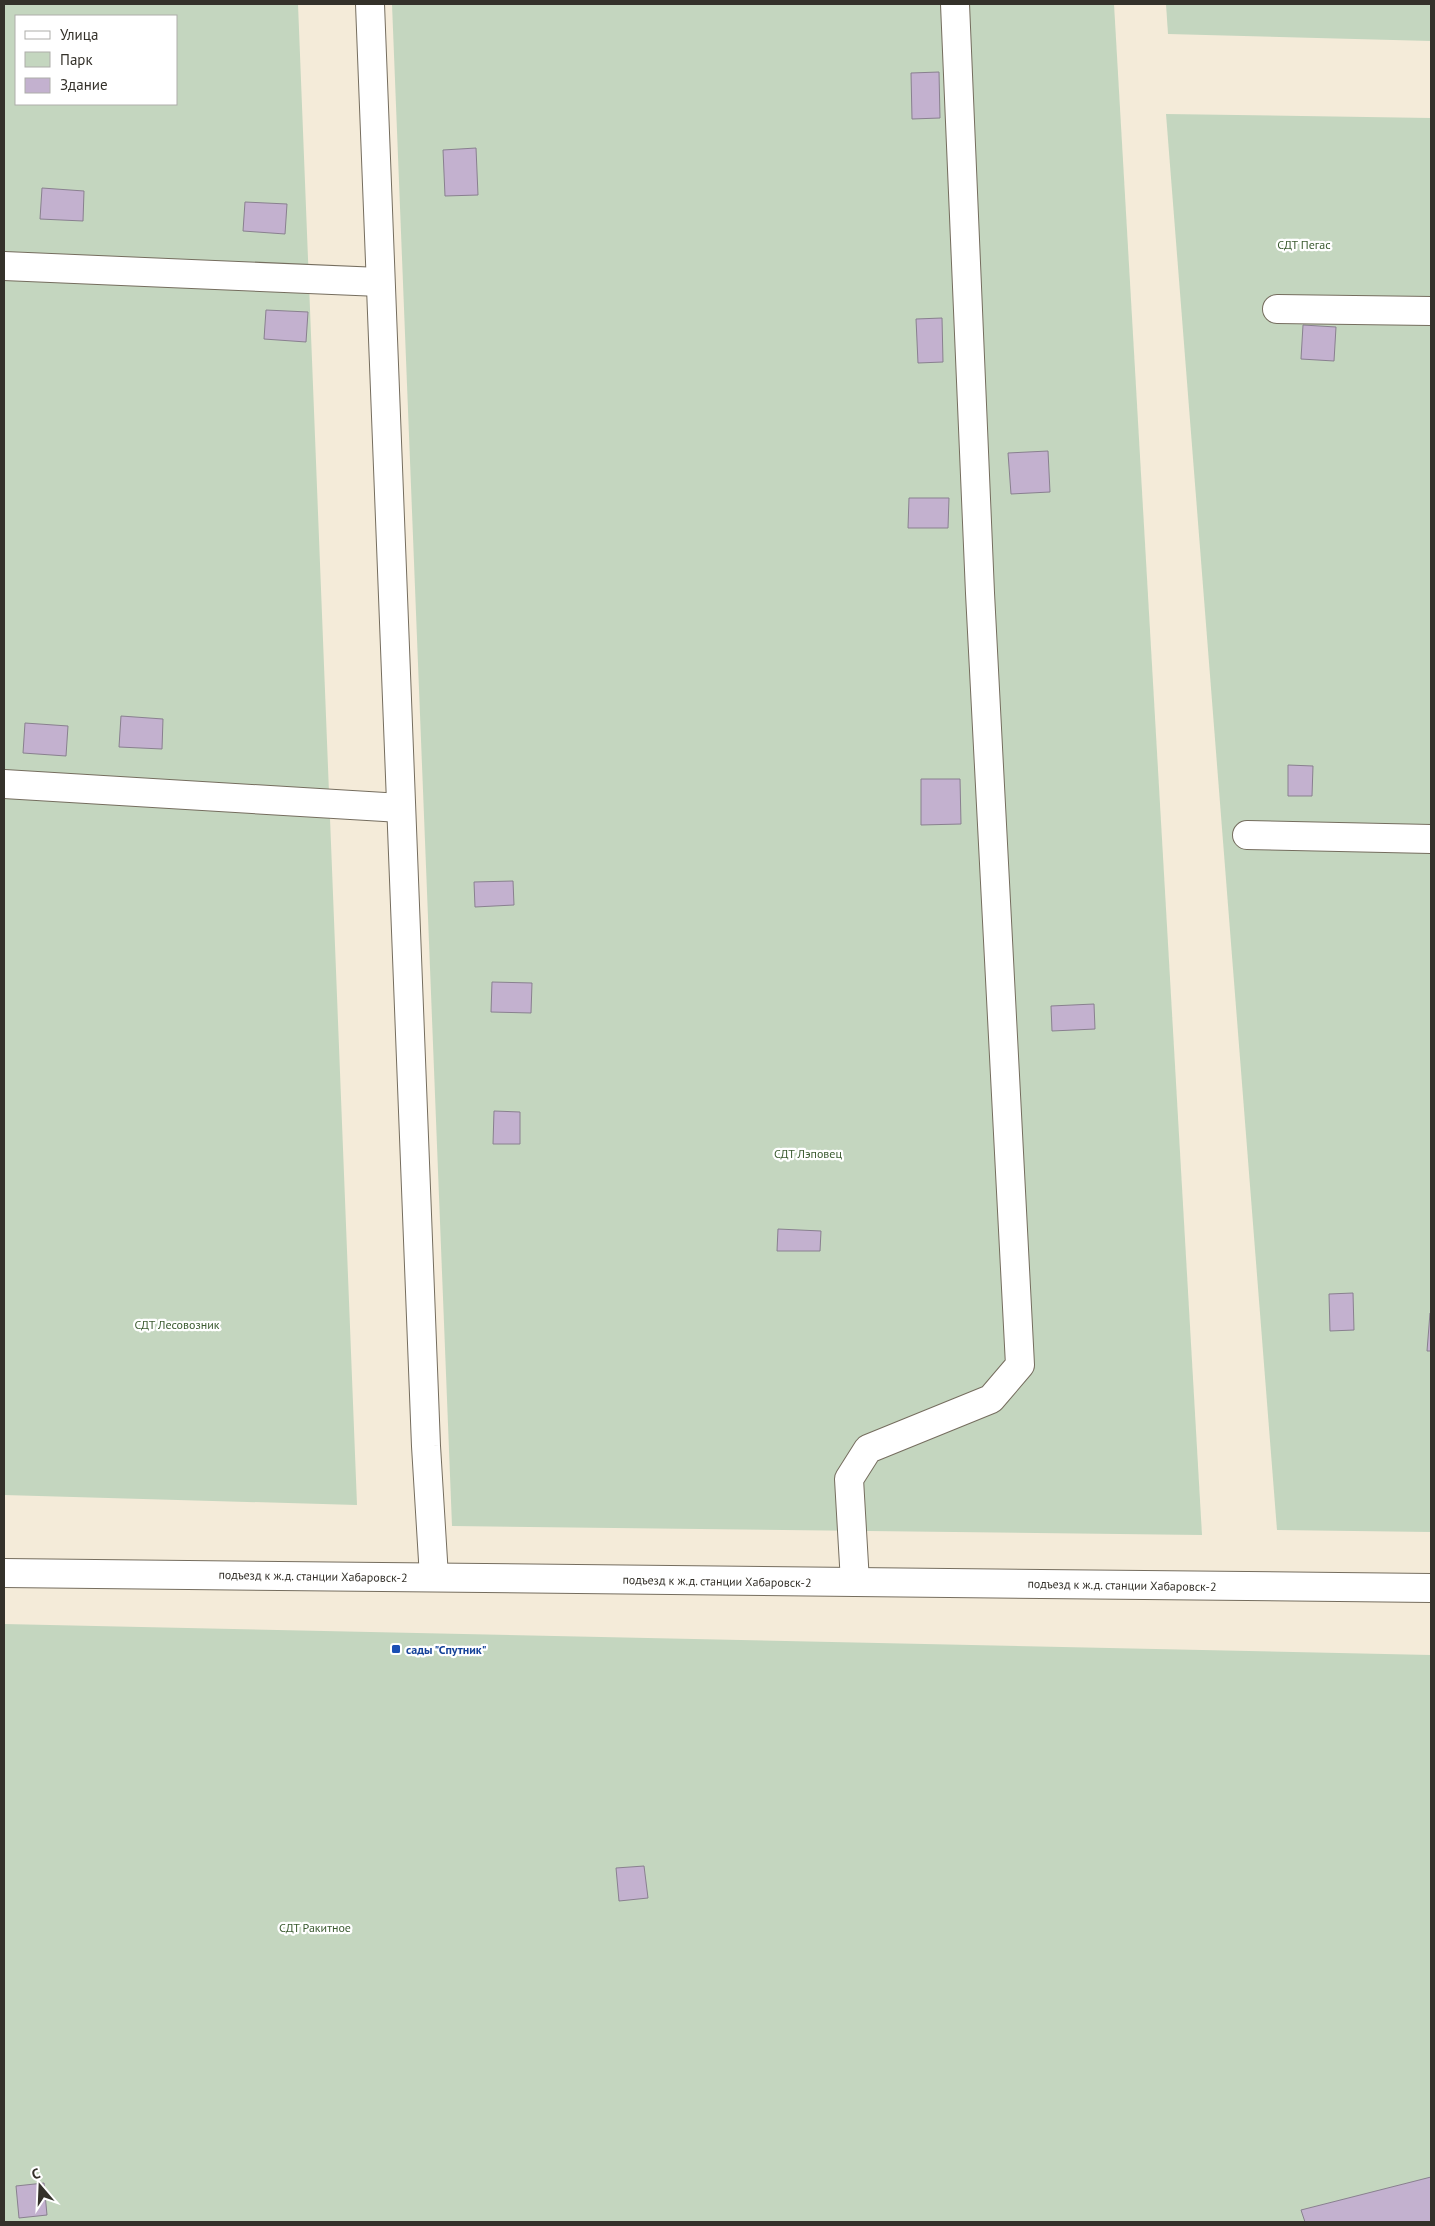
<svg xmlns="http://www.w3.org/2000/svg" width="1435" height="2226" viewBox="0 0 1435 2226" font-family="'PT Sans',sans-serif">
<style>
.green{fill:#c4d6bf;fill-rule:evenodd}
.building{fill:#c3b1cf;stroke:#89808f}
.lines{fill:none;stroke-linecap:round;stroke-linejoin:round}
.minor-casing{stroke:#756d5e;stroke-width:30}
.minor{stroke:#fff;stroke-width:28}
.transit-dot{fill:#1a4fb4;stroke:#fff;stroke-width:2}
.labels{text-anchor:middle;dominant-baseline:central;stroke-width:4.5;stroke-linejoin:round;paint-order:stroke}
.park-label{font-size:12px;fill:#3b5b30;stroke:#fff}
.street-label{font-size:12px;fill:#34312a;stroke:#fff}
.transit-label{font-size:12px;font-weight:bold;fill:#164399;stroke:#fff;text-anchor:start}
</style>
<rect width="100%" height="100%" fill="#f4ebd9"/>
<g class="green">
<path d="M4 4H298L357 1505 4 1495ZM16 16H176V104H16Z"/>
<polygon points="392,4 1114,4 1202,1535 452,1526"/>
<polygon points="1166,4 1431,4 1431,41 1168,34"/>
<polygon points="1166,114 1431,118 1431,1532 1277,1530"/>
<polygon points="4,1624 1431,1655 1431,2222 4,2222"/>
</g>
<g class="building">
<polygon points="939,72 940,118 912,119 911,73"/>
<polygon points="476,148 478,195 445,196 443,150"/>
<polygon points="42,188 84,191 83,221 40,219"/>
<polygon points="245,202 287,204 285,234 243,231"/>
<polygon points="266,310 308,312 306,342 264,339"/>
<polygon points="942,318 943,362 918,363 916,319"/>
<polygon points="1303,325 1336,327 1334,361 1301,359"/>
<polygon points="1048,451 1050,492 1011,494 1008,453"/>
<polygon points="909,498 949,498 948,528 908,528"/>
<polygon points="121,716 163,719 162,749 119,747"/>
<polygon points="25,723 68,726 66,756 23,753"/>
<polygon points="1288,765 1313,766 1312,796 1288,796"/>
<polygon points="921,779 960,779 961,824 921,825"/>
<polygon points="513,881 514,905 475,907 474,882"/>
<polygon points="492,982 532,983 531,1013 491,1012"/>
<polygon points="1094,1004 1095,1029 1052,1031 1051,1006"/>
<polygon points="494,1111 520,1112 520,1144 493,1144"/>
<polygon points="778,1229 821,1231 820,1251 777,1251"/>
<polygon points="1353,1293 1354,1330 1330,1331 1329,1294"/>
<polygon points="1430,1313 1431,1313 1431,1351 1427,1351"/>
<polygon points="644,1866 648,1898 619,1901 616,1868"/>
<polygon points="1431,2177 1431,2222 1305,2222 1301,2210"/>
<polygon points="44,2183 47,2215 19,2218 16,2186"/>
</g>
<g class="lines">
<defs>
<g id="minor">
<polyline points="370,4 426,1446 434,1577"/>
<polyline points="4,266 380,282"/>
<polyline points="1277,309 1431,311"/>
<polyline points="4,784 401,808"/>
<polyline points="1247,835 1431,839"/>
<polyline points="4,1573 1431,1588"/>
<polyline points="855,1582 849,1479 868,1449 991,1399 1020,1365 980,593 955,4"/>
</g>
</defs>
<use href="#minor" class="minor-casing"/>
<use href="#minor" class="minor"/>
</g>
<rect class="transit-dot" x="391" y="1644" width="10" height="10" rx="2.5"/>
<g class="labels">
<g class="park-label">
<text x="1304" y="244">СДТ Пегас</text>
<text x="808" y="1153">СДТ Лэповец</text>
<text x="177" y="1324">СДТ Лесовозник</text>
<text x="315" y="1927">СДТ Ракитное</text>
</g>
<g class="street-label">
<text transform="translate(313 1576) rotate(1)">подъезд к ж.д. станции Хабаровск-2</text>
<text transform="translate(717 1581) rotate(1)">подъезд к ж.д. станции Хабаровск-2</text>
<text transform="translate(1122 1585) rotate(1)">подъезд к ж.д. станции Хабаровск-2</text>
</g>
<g class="transit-label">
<text x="406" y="1649">сады "Спутник"</text>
</g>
</g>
<rect width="1435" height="2226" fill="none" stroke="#34312a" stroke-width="10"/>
<rect x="15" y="15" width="162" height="90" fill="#ffffff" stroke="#aeadaa"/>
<rect x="25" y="31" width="25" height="8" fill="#ffffff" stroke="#aeadaa"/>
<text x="60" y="40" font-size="15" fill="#34312a">Улица</text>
<rect x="25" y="52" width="25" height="15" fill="#c4d6bf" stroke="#aeadaa"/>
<text x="60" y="65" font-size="15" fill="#34312a">Парк</text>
<rect x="25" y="78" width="25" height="15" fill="#c3b1cf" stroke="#aeadaa"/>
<text x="60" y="90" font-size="15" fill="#34312a">Здание</text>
<g transform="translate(40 2186) rotate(341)" stroke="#ffffff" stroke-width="4" paint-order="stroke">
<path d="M0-4L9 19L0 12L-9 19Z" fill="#34312a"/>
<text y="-8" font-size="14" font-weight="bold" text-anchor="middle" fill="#34312a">С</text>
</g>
</svg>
